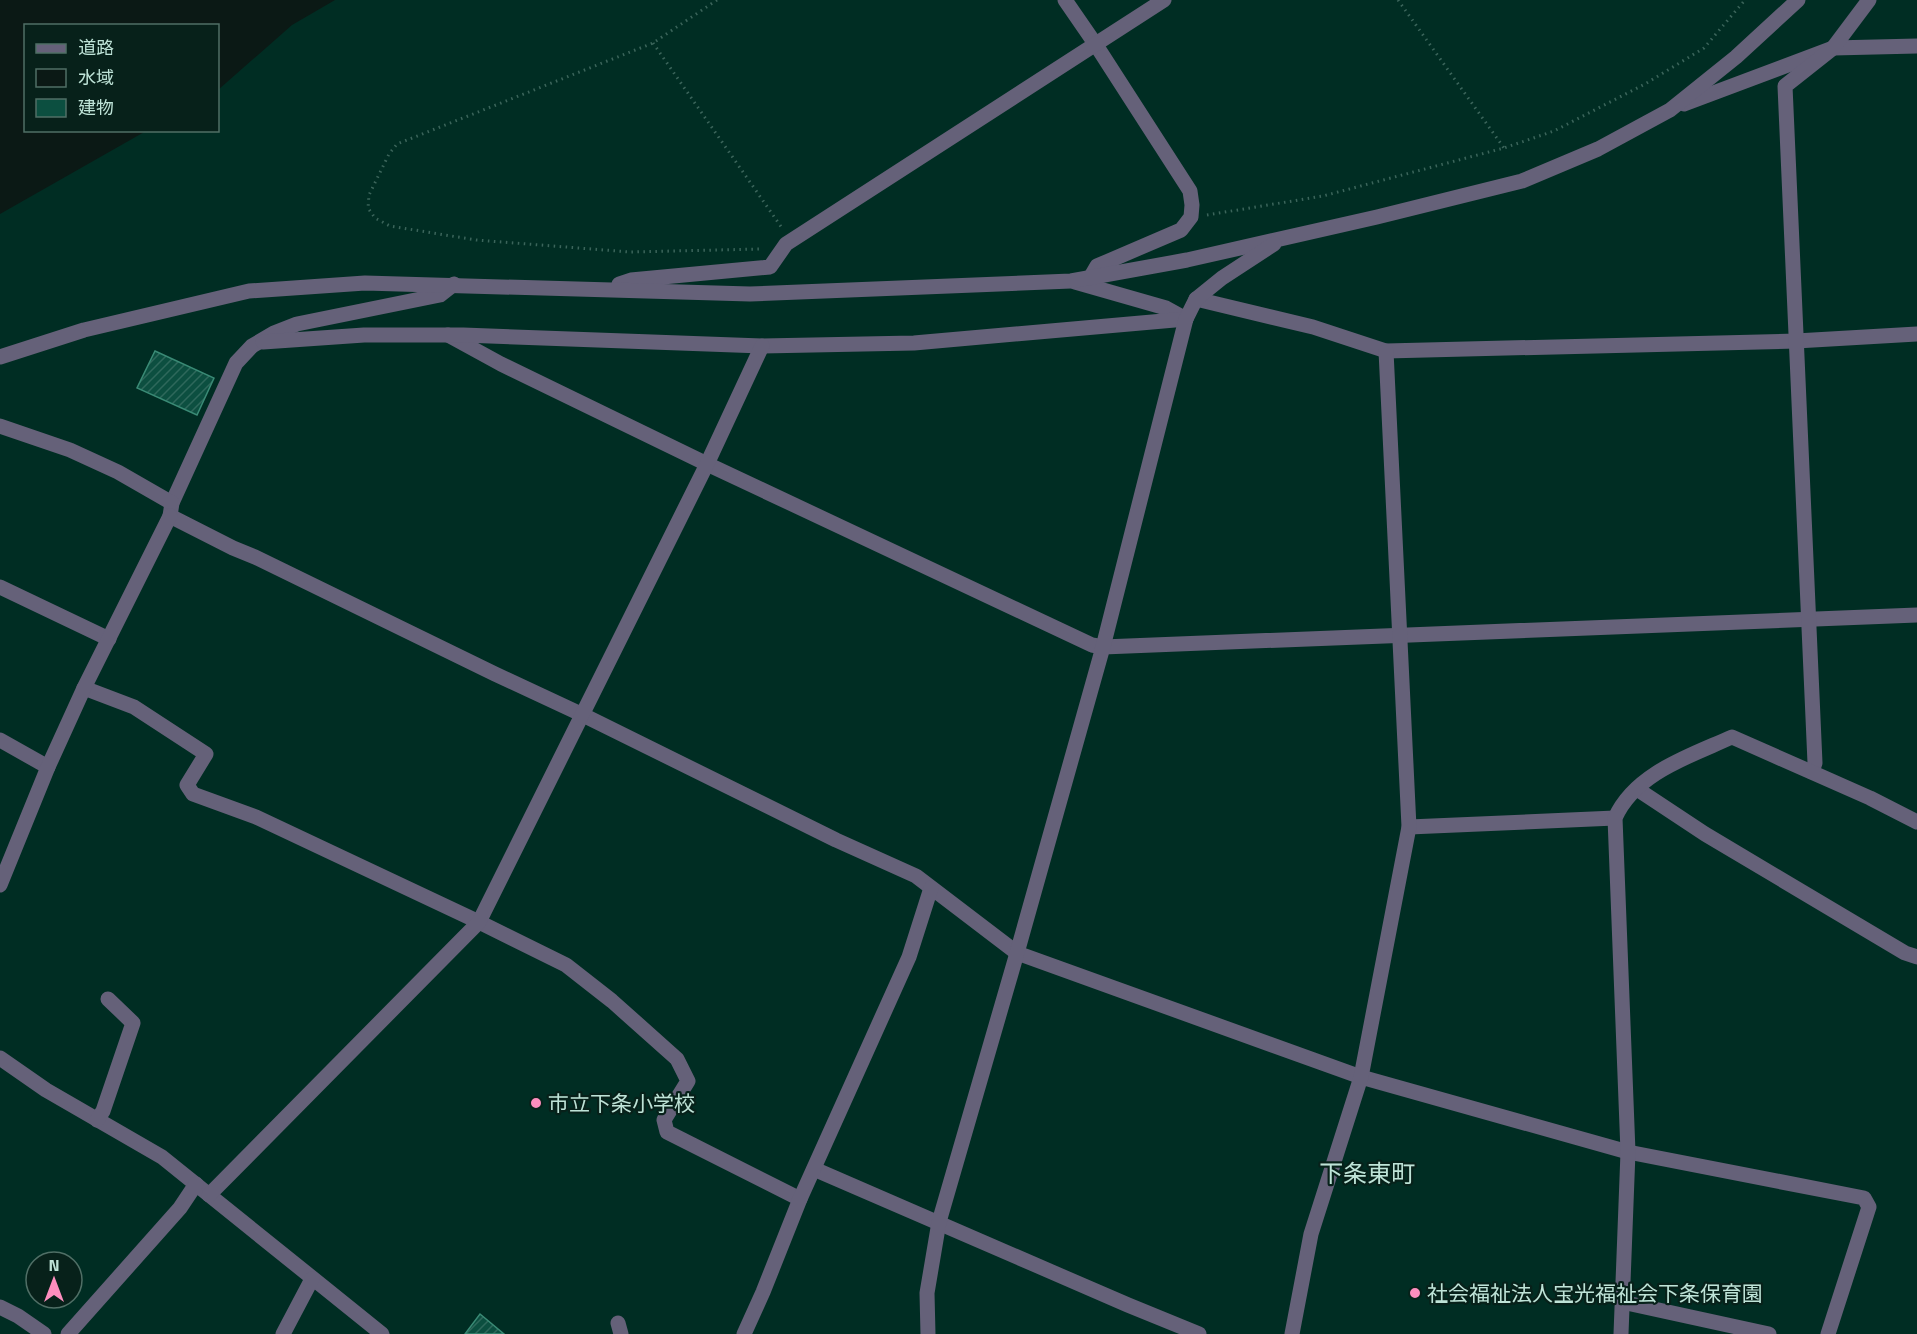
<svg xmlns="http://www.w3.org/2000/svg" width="1917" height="1334" viewBox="0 0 1917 1334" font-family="'Titillium Web','Noto Sans JP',sans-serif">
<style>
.water{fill:#0b1915}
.building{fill:url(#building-hatch);stroke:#3a8a75;stroke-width:1.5}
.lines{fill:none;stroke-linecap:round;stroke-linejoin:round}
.path{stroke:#3b655b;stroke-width:3;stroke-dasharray:1.5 4.5;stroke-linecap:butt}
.minor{stroke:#656179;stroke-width:15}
.poi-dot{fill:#fd8ebe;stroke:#07211a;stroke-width:2}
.labels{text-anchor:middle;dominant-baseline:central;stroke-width:4.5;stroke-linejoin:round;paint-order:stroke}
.poi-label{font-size:21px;fill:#bee3d7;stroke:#07211a;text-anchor:start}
.quarter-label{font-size:24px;fill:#bee3d7;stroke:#07211a}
</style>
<defs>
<pattern id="building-hatch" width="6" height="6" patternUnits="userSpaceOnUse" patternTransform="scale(1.5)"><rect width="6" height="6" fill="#0c4f40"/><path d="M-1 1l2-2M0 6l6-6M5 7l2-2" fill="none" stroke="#2e685b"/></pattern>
</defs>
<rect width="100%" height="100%" fill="#002d23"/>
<polygon class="water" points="0,0 335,0 292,25 218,90 218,26 26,26 26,130 146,131 0,214"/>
<g class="building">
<polygon points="155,351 214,378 197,415 137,388"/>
<polygon points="480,1314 504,1334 465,1334"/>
</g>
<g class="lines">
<g class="path">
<polyline points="717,0 653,43 397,144 389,154 369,195 368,208 375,218 390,226 476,240 630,252 761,249"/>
<polyline points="1398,0 1504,148"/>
<polyline points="653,43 782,228"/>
<polyline points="1207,215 1323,196 1504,148 1554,131 1645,84 1704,48 1745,0"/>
</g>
<g class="minor">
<polyline points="1065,0 1096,45 1190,191 1192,205 1191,217 1181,230 1097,266 1090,278"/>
<polyline points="1684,104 1833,48 1917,46"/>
<polyline points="1075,282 1166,308 1186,319"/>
<polyline points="454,284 440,295 297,324 274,333 252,346 236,363 172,503 170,516 233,548 255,557 495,674 583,715 836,840 916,876 1017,953 1361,1077 1628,1152 1864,1198 1869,1207 1828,1334"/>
<polyline points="619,284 631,280 770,267 786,244 1164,0"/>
<polyline points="1196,299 1313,327 1386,351 1796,341 1917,334"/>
<polyline points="448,335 501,364 707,464 1092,645 1103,647 1917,615"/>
<polyline points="263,342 364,335 463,335 762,346 914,343 1186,319"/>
<polyline points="0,357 84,330 249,291 365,283 750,294 1071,281 1187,260 1377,217 1522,181 1598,149 1670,110 1736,57 1798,0"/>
<polyline points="0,426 70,450 118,472 172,503"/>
<polyline points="0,587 109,639"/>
<polyline points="84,688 134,707 206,754 187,785 193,794 256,817 479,922 566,965 612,1001 677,1059 688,1081 664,1120 667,1132 800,1199"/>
<polyline points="0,740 48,767"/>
<polyline points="1812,772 1815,763 1785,86 1833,48 1869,0"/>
<polyline points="1637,789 1705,834 1905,953 1917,957"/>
<polyline points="1409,827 1615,818"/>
<polyline points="0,885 48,767 84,688 170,516"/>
<polyline points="0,1058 46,1090 162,1157 382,1334"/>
<polyline points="97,1120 103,1111 133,1023 108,999"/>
<polyline points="814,1169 1128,1305 1199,1334"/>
<polyline points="209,1195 479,922 707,464 762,346"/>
<polyline points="1622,1302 1769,1334"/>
<polyline points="0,1307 18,1316 44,1334"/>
<polyline points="618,1323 621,1334"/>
<polyline points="68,1334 180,1208 196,1184"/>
<polyline points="283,1334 312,1279"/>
<polyline points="744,1334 763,1292 800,1199 909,957 931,888"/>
<polyline points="928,1334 927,1293 939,1222 1017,953 1103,647 1186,319 1196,299 1222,278 1274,244"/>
<polyline points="1292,1334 1311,1234 1361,1077 1409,827 1386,351"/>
<path d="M1621 1334 1628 1152 1615 818C1635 773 1690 756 1732 737L1870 798 1917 822"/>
</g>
</g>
<g class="poi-dot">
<circle cx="536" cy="1103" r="6"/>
<circle cx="1415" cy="1293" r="6"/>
</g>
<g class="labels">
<g class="poi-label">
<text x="548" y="1103">市立下条小学校</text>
<text x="1427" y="1293">社会福祉法人宝光福祉会下条保育園</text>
</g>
<g class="quarter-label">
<text x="1367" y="1173">下条東町</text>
</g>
</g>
<rect x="24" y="24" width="195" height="108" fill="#07211a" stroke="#506f66" stroke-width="1.5"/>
<rect x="36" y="44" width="30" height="9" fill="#656179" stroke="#506f66" stroke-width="1.5"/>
<text x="78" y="54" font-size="18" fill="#bee3d7">道路</text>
<rect x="36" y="69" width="30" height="18" fill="#0b1915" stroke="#506f66" stroke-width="1.5"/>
<text x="78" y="84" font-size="18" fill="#bee3d7">水域</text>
<rect x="36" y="99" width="30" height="18" fill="#0c4f40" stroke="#506f66" stroke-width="1.5"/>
<text x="78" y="114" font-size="18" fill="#bee3d7">建物</text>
<g transform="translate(54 1280)"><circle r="28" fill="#07211a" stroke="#506f66" stroke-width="1.5"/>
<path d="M0-4.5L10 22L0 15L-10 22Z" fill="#fd8ebe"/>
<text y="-9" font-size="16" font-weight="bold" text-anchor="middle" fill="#bee3d7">N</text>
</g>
</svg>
